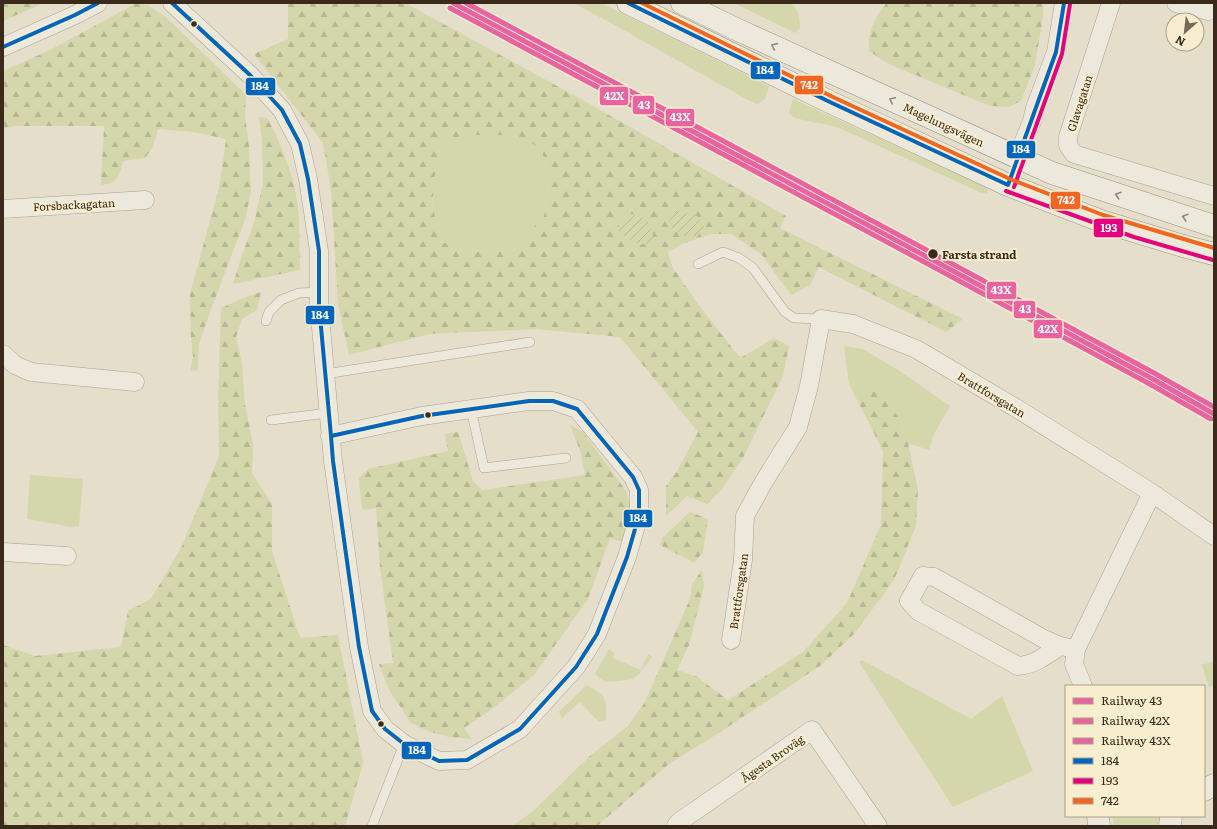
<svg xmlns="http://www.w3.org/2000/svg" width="1217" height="829" viewBox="0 0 1217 829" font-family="Literata,serif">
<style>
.green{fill:#d4d6ab}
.forest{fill:url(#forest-firs);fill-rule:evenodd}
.garden{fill:url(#garden-furrows)}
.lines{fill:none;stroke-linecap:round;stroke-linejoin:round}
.lane-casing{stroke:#aaa293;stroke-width:10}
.street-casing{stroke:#aaa293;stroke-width:19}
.secondary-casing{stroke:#999284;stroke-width:23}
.lane{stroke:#ece8dc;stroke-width:9}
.street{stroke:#ece8dc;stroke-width:18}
.secondary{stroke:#ece8dc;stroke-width:22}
.bus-1-casing{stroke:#f8edce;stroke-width:7}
.bus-2-casing{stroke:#f8edce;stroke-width:7}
.bus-3-casing{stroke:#f8edce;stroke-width:7}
.bus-1{stroke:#0065bd;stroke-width:4}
.bus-2{stroke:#e5007d;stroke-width:4}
.bus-3{stroke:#f26522;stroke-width:4}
.rail-1-casing{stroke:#f8edce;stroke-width:8}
.rail-2-casing{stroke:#f8edce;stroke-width:8}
.rail-3-casing{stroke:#f8edce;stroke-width:8}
.rail-1{stroke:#e863a0;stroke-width:5}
.rail-2{stroke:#e863a0;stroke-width:5}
.rail-3{stroke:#e863a0;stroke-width:5}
.oneway{stroke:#92897c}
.bus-dot{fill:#392a1b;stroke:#f8edce;stroke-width:1.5}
.labels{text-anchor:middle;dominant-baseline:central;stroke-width:4;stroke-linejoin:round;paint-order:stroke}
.street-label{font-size:11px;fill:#392a1b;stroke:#f8edce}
.stop-label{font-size:11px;font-weight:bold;fill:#392a1b;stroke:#f8edce;text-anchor:start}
.line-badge{stroke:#f8edce;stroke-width:1.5}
.badge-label{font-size:11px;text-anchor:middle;font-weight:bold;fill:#fff}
</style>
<defs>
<pattern id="forest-firs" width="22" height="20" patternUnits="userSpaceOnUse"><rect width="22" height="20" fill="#d4d6ab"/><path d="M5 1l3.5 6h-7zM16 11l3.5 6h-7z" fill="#b7b893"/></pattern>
<pattern id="garden-furrows" width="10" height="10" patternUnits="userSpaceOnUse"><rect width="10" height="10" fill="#d4d6ab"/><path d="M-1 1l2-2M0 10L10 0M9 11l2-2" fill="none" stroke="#b7b893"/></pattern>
</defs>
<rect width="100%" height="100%" fill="#e5deca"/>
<g class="green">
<polygon points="573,3 601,3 769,86 765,99 757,104 746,99 611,23"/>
<path d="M734 3H791C799 9 800 19 800 28L795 33Z"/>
<polygon points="793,99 986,187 988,194 982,193 837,127 794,118 789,113"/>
<polygon points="468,135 500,135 522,137 541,149 550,177 544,216 532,229 524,244 510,252 494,251 464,252 443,242 432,206 435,174 442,141"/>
<polygon points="844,346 863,349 901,372 950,406 934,434 929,450 908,443 901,421 881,393 849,384"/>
<polygon points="30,475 83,479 79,526 71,527 27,519"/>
<polygon points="609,649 615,654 613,658 641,670 648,654 652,657 639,674 633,679 619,681 605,682 595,674"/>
<polygon points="862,660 971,719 1002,696 1033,771 953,807 859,662"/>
<polygon points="1214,661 1214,685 1209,687 1202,665"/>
<path d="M587 685C606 696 607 698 606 720L599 722 580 702 562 718 559 712Z"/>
<polygon points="1113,816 1159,816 1158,826 1113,826"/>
</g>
<g class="forest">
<polygon points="3,3 44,3 3,21"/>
<path d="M288 3H405L581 99 786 216 780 228 963 319 946 332 819 267 810 285 791 295 761 254 731 234H712L682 244 668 252 673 268 698 304 740 358 774 338 789 346 783 376 743 458 722 489 707 504 687 496 666 516V486L676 473 698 432 620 337 537 329 429 334 349 355 338 304 331 189 323 143 254 54 288 39ZM468 135H500L522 137 541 149 550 177 544 216 532 229 524 244 510 252 494 251 464 252 443 242 432 206 435 174 442 141Z"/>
<path d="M887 3H1043V17L1035 65 1021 101 1009 107 990 106 889 64 869 51C868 30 874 18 887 3Z"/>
<path d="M135 4 148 5 166 17 246 95 245 116 249 146 251 191 246 217 210 312 199 344 198 370 190 371 193 356 191 338 190 294 220 184 226 139 194 132 158 129 153 147 145 158 123 161C119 176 119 183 101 185L104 126H15L3 128V71L50 50Z"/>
<path d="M259 117 267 118C279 139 288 162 294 186 301 213 299 242 300 270L233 284 242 255 254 223 263 183 262 140Z"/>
<polygon points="261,292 257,310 242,319 236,337 242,363 245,405 253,444 252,473 272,504 272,551 300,638 338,635 363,763 345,826 3,826 3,645 35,656 121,647 128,611 151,599 182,546 219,456 218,400 221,308 248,296"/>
<polygon points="849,384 881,393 901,421 908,443 918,490 916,526 894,580 854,634 820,666 714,736 670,763 597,826 512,826 532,812 591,755 628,726 645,702 690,599 692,584 702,570 704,586 689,645 677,670 696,676 728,700 803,652 847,603 881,525 883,451"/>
<polygon points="570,425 583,432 626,491 633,512 626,543 610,538 588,599 534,675 496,706 464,728 472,739 449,737 430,732 411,723 388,688 379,664 393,663 380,567 376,508 362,510 359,478 368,469 448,451 445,434 458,432 473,481 482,490 585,475 581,453"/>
<polygon points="690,512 708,519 703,552 694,563 660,545 663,537"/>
</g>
<g class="garden">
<path d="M678 211 697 216 704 226 697 237C684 237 680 236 670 227L669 217Z"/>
<path d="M628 213C645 217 650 219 653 237L648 244C636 245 628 240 619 231V222Z"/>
</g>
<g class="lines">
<defs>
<g id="lane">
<polyline points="698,264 723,252 739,258 753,268 785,312 794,318 821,319"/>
<polyline points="266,321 269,312 281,300 299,293 319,292"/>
<polyline points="325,374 530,342"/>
<polyline points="471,409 484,468 566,458"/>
<polyline points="271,420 328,413"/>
<polyline points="372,826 404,744"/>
</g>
<g id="street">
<polyline points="172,3 250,75 282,110 300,144 308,179 319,251 319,305 333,461 359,647 372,711 385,729 404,744 439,761 467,760 520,729 576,667 584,655 597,634 627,557 639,515 639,490 633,477 577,409 553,401 529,401 422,416 330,436"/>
<polyline points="1111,3 1068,137 1068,145 1074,154 1214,196"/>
<polyline points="1176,3 1208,11 1214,10"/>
<polyline points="3,47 75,15 98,3"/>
<polyline points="1017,158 1032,121 1035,108 1056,52 1064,3"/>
<polyline points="3,209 145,200"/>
<polyline points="3,354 15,365 31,372 135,382"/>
<polyline points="3,552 67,556"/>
<polyline points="731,640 743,560 745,516 763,483 798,427 809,386 821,319 853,324 916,349 1016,408 1152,493 1214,536"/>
<path d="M1060 646C1047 655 1034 665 1018 666L918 611 909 601 923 576 934 577 1044 639 1060 646 1076 649"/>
<polyline points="1083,686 1074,664 1076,649 1152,493"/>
<polyline points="676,826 679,822 812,730 878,826"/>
</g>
<g id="secondary">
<polyline points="628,3 832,103 1008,185 1101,221 1183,246 1214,254"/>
<polyline points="682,3 736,29 1052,173 1214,226"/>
<polyline points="1204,790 1214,785"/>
<polyline points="1098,816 1099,826"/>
<polyline points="1170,826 1171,816"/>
</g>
</defs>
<use href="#lane" class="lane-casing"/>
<use href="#street" class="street-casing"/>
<use href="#secondary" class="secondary-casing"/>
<use href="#lane" class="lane"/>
<use href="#street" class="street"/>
<use href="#secondary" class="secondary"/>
<defs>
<g id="bus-1">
<polyline points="172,3 250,75 282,110 300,144 308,179 319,251 319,305 331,436"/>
<polyline points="628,3 832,103 1008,185 1056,52 1064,3"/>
<polyline points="3,47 75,15 98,3"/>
<polygon points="529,401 553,401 577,409 633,477 639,490 639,515 627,557 597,634 576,667 520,729 467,760 439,761 404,744 385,729 372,711 359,647 333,461 331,436 422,416"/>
</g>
<g id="bus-2">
<polyline points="1014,187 1062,54 1070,4"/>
<polyline points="1006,191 1134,237 1213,260"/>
</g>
<polyline id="bus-3" points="642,3 835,98 1010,179 1103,215 1214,248"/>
</defs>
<use href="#bus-1" class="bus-1-casing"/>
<use href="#bus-2" class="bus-2-casing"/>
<use href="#bus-3" class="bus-3-casing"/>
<use href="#bus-1" class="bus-1"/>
<use href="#bus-2" class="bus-2"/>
<use href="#bus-3" class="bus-3"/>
<defs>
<polyline id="rail-1" points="453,3 931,259 1151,378 1214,414"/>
<polyline id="rail-2" points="450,8 928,264 1148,383 1211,419"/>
<polyline id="rail-3" points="466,3 934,254 1154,373 1214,407"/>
</defs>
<use href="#rail-1" class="rail-1-casing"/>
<use href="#rail-2" class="rail-2-casing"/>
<use href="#rail-3" class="rail-3-casing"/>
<use href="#rail-1" class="rail-1"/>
<use href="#rail-2" class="rail-2"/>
<use href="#rail-3" class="rail-3"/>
</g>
<defs><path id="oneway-chevron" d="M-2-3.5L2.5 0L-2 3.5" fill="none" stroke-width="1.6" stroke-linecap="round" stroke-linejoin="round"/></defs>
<g class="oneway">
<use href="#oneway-chevron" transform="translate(774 46) rotate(-156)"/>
<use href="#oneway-chevron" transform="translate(892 100) rotate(-155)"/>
<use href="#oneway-chevron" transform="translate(1118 195) rotate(-162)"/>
<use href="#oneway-chevron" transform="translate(1185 217) rotate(-162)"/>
</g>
<g class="bus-dot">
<circle cx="194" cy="24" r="3.5"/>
<circle cx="933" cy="254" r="5.5"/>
<circle cx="428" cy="415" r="3.5"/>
<circle cx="381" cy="724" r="3.5"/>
</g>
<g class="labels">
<g class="street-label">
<text transform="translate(1079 103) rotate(-72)">Glavagatan</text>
<text transform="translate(944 124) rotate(25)">Magelungsvägen</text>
<text transform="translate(74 204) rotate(-3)">Forsbackagatan</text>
<text transform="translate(992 394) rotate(31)">Brattforsgatan</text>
<text transform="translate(738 591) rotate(-82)">Brattforsgatan</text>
<text transform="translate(772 758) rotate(-35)">Ågesta Broväg</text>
</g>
<g class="stop-label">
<text x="942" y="254">Farsta strand</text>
</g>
</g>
<g class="line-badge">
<rect x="750" y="61" width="31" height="19" rx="4" fill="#0065bd"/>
<rect x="794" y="75" width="30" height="20" rx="4" fill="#f26522"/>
<rect x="245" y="77" width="31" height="19" rx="4" fill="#0065bd"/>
<rect x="599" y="86" width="30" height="20" rx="4" fill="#e863a0"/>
<rect x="632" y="95" width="23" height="20" rx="4" fill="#e863a0"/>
<rect x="665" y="108" width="30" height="19" rx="4" fill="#e863a0"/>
<rect x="1006" y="140" width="30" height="19" rx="4" fill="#0065bd"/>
<rect x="1050" y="191" width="31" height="19" rx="4" fill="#f26522"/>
<rect x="1093" y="218" width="31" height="20" rx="4" fill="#e5007d"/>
<rect x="986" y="281" width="31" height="19" rx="4" fill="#e863a0"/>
<rect x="1013" y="300" width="23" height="19" rx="4" fill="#e863a0"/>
<rect x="305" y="305" width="30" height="20" rx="4" fill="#0065bd"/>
<rect x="1033" y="319" width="30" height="20" rx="4" fill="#e863a0"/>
<rect x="623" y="509" width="30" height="19" rx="4" fill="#0065bd"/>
<rect x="401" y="741" width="31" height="19" rx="4" fill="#0065bd"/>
</g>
<g class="badge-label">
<text x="765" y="74">184</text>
<text x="809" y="89">742</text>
<text x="260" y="90">184</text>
<text x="614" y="100">42X</text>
<text x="644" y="109">43</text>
<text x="680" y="121">43X</text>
<text x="1021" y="153">184</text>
<text x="1066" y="204">742</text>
<text x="1109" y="232">193</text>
<text x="1001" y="294">43X</text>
<text x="1025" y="313">43</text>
<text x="320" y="319">184</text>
<text x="1048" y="333">42X</text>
<text x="638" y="522">184</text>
<text x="417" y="754">184</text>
</g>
<rect width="1217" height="829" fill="none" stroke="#392a1b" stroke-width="8"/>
<rect x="1065" y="685" width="140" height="132" fill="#f8edce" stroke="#ac9f86"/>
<rect x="1073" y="698" width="20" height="6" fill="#e863a0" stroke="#ac9f86"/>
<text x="1101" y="705" font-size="12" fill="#392a1b">Railway 43</text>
<rect x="1073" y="718" width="20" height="6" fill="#e863a0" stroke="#ac9f86"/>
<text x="1101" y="725" font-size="12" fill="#392a1b">Railway 42X</text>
<rect x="1073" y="738" width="20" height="6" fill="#e863a0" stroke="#ac9f86"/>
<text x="1101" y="745" font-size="12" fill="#392a1b">Railway 43X</text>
<rect x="1073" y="758" width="20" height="6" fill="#0065bd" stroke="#ac9f86"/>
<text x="1101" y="765" font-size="12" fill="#392a1b">184</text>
<rect x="1073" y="778" width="20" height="6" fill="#e5007d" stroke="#ac9f86"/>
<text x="1101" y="785" font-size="12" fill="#392a1b">193</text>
<rect x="1073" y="798" width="20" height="6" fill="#f26522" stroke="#ac9f86"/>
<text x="1101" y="805" font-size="12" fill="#392a1b">742</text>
<g transform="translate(1185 32) rotate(208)"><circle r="19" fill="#f8edce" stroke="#ac9f86"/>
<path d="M0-3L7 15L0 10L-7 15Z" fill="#756958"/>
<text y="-6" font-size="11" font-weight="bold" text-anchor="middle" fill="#392a1b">N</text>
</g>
</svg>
